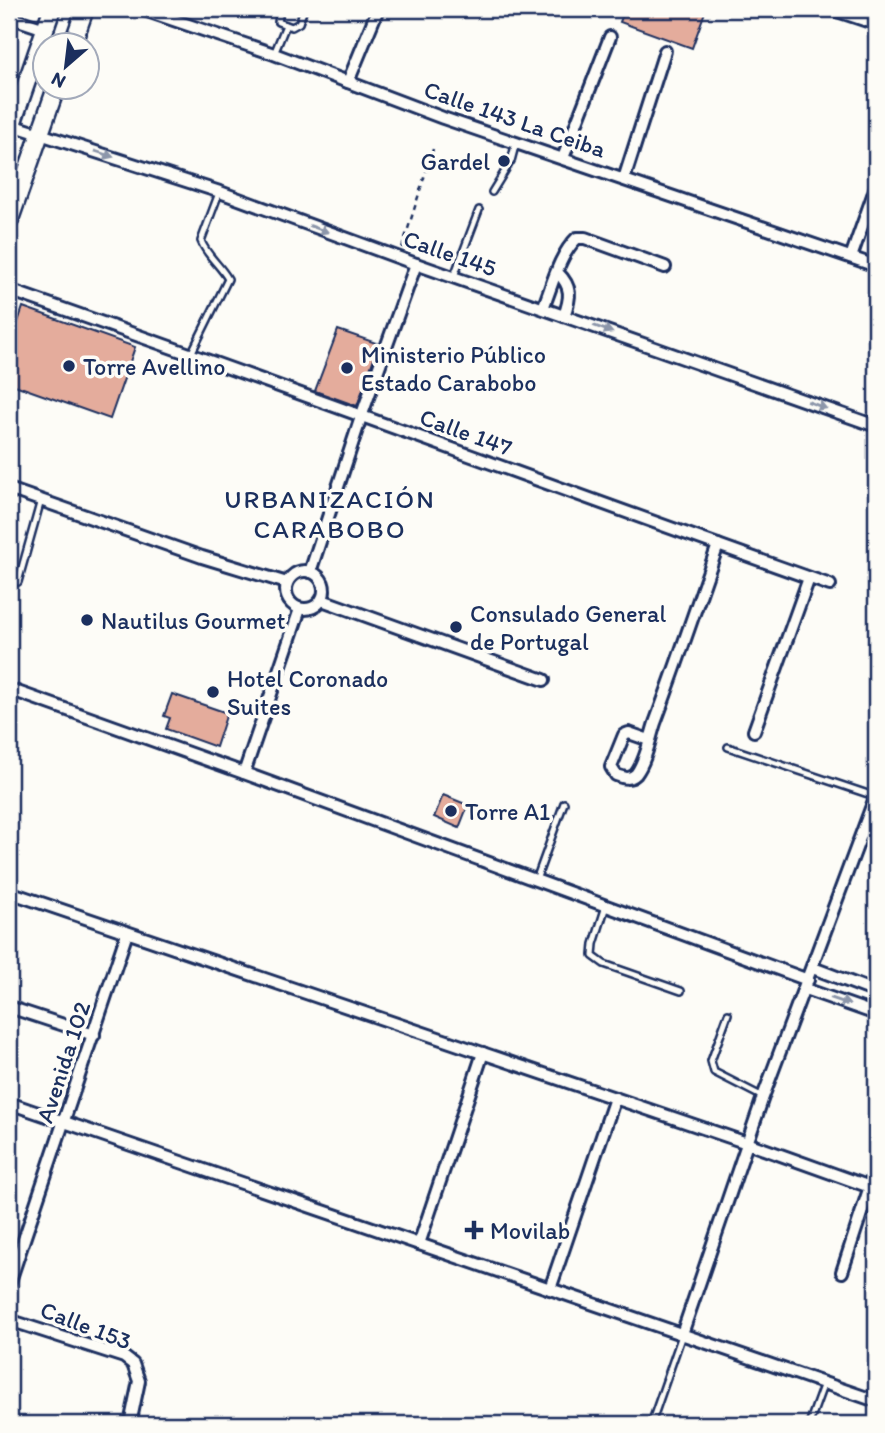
<svg xmlns="http://www.w3.org/2000/svg" width="885" height="1433" viewBox="0 0 885 1433" font-family="Itim,sans-serif">
<style>
.building{fill:#e4ac9c;stroke:#1b2f5e;stroke-width:2}
.lines{fill:none;stroke-linecap:round;stroke-linejoin:round}
.service-casing{stroke:#1b2f5e;stroke-width:10}
.minor-casing{stroke:#1b2f5e;stroke-width:16}
.secondary-casing{stroke:#1b2f5e;stroke-width:21}
.path{stroke:#1b2f5e;stroke-width:2.5;stroke-dasharray:5 5;stroke-linecap:butt}
.service{stroke:#fdfcf7;stroke-width:5}
.minor{stroke:#fdfcf7;stroke-width:10}
.secondary{stroke:#fdfcf7;stroke-width:16}
.oneway{fill:#8c96aa}
.poi-dot{fill:#1b2f5e;stroke:#fdfcf7;stroke-width:2.5}
.labels{text-anchor:middle;dominant-baseline:central;stroke-width:7;stroke-linejoin:round;paint-order:stroke}
.street-label{font-size:24px;fill:#1b2f5e;stroke:#fdfcf7}
.poi-label{font-size:24px;fill:#1b2f5e;stroke:#fdfcf7;text-anchor:start}
.neighbourhood-label{font-size:26px;letter-spacing:2px;fill:#1b2f5e;stroke:#fdfcf7}
</style>
<rect width="100%" height="100%" fill="#fdfcf7"/>
<filter id="ink" filterUnits="userSpaceOnUse"><feTurbulence type="fractalNoise" baseFrequency=".0143" numOctaves="2"/><feDisplacementMap in="SourceGraphic" scale="14" xChannelSelector="R" yChannelSelector="G"/><feConvolveMatrix kernelMatrix="1 2 1 2 8 2 1 2 1" color-interpolation-filters="sRGB"/></filter>
<g filter="url(#ink)">
<g class="building">
<polygon points="625,9 706,9 692,48 620,22"/>
<polygon points="23,307 135,347 110,419 9,383 9,349"/>
<polygon points="338,330 379,344 357,406 315,391"/>
<polygon points="172,694 227,713 216,747 166,729 170,718 164,716"/>
<polygon points="443,795 468,805 459,828 434,817"/>
</g>
<g class="lines">
<defs>
<g id="service">
<polyline points="280,9 278,22 292,27 299,23 304,9"/>
<polyline points="274,54 286,25"/>
<polyline points="492,192 511,161 516,142"/>
<polyline points="454,276 479,210"/>
<path d="M191 354 228 279C220 265 207 256 201 241L219 193"/>
<polyline points="18,582 41,500"/>
<polyline points="728,747 874,796"/>
<polyline points="536,880 564,803"/>
<polyline points="606,906 594,944 593,956 604,964 681,991"/>
<polyline points="728,1014 711,1061 714,1072 763,1097"/>
<polyline points="651,1424 682,1335"/>
<polyline points="809,1424 824,1383"/>
</g>
<g id="minor">
<polyline points="141,9 274,54 443,118 876,266"/>
<polyline points="831,9 876,24"/>
<polyline points="9,17 45,29"/>
<polyline points="348,82 378,9"/>
<polyline points="9,124 220,192 416,264 876,426"/>
<polyline points="563,158 610,37"/>
<polyline points="624,179 665,51"/>
<polyline points="851,257 876,187"/>
<path d="M558 273C572 287 571 297 564 316"/>
<path d="M9 290C284 386 556 488 830 585"/>
<path d="M543 308C552 286 559 255 577 238H585L665 267"/>
<polyline points="9,489 202,557 287,583"/>
<circle cx="305" cy="590" r="19"/>
<polyline points="310,572 361,417 416,264"/>
<polyline points="322,600 544,680"/>
<polyline points="300,609 244,773 808,980"/>
<polyline points="9,689 244,773"/>
<polyline points="754,731 809,578"/>
<path d="M649 740 629 733 624 735 611 767 616 775C624 778 630 780 636 774 646 761 650 738 655 723 677 664 697 604 718 545"/>
<polyline points="9,892 747,1143 870,1187"/>
<polyline points="813,968 876,992"/>
<polyline points="805,989 876,1014"/>
<polyline points="9,1007 94,1035"/>
<polyline points="9,1103 876,1401"/>
<polyline points="419,1244 483,1053"/>
<polyline points="842,1272 876,1168"/>
<polyline points="9,1284 127,933"/>
<polyline points="550,1289 615,1098"/>
<polyline points="9,1320 124,1357 133,1364 139,1381 130,1424"/>
<polyline points="682,1334 763,1097 876,795"/>
</g>
<g id="secondary">
<polyline points="72,46 85,9"/>
<polyline points="9,133 52,9"/>
<polyline points="9,222 56,88"/>
</g>
</defs>
<use href="#service" class="service-casing"/>
<use href="#minor" class="minor-casing"/>
<use href="#secondary" class="secondary-casing"/>
<g class="path">
<polyline points="9,158 13,145"/>
<polyline points="402,248 433,149"/>
</g>
<use href="#service" class="service"/>
<use href="#minor" class="minor"/>
<use href="#secondary" class="secondary"/>
</g>
<defs><path id="oneway-solid" d="M-6-.8H1V-3.2L6.5 0L1 3.2V.8H-6Z" transform="scale(1.75)"/></defs>
<g class="oneway">
<use href="#oneway-solid" transform="translate(104 154) rotate(18)"/>
<use href="#oneway-solid" transform="translate(319 229) rotate(20)"/>
<use href="#oneway-solid" transform="translate(603 329) rotate(20)"/>
<use href="#oneway-solid" transform="translate(817 405) rotate(20)"/>
<use href="#oneway-solid" transform="translate(840 1001) rotate(19)"/>
</g>
</g>
<g class="poi-dot">
<circle cx="504" cy="161" r="7"/>
<circle cx="69" cy="366" r="7"/>
<circle cx="347" cy="368" r="7"/>
<circle cx="87" cy="620" r="7"/>
<circle cx="456" cy="627" r="7"/>
<circle cx="213" cy="692" r="7"/>
<circle cx="451" cy="811" r="7"/>
<path d="M470.5 1219.5h7v7h7v7h-7v7h-7v-7h-7v-7h7z"/>
</g>
<g class="labels">
<g class="street-label">
<text transform="translate(515 119) rotate(19)">Calle 143 La Ceiba</text>
<text transform="translate(450 253) rotate(19)">Calle 145</text>
<text transform="translate(466 432) rotate(20)">Calle 147</text>
<text transform="translate(63 1062) rotate(-72)">Avenida 102</text>
<text transform="translate(86 1325) rotate(21)">Calle 153</text>
</g>
<g class="poi-label">
<text x="490" y="161" text-anchor="end">Gardel</text>
<text x="361" y="354">Ministerio Público<tspan x="361" dy="28">Estado Carabobo</tspan></text>
<text x="83" y="366">Torre Avellino</text>
<text x="470" y="613">Consulado General<tspan x="470" dy="28">de Portugal</tspan></text>
<text x="101" y="620">Nautilus Gourmet</text>
<text x="227" y="678">Hotel Coronado<tspan x="227" dy="28">Suites</tspan></text>
<text x="465" y="811">Torre A1</text>
<text x="490" y="1230">Movilab</text>
</g>
<g class="neighbourhood-label">
<text x="330" y="499">URBANIZACIÓN<tspan x="330" dy="30">CARABOBO</tspan></text>
</g>
</g>
<rect width="885" height="1433" fill="none" stroke="#fdfcf7" stroke-width="35"/>
<rect x="18" y="18" width="850" height="1398" fill="none" stroke="#1b2f5e" stroke-width="2.5" filter="url(#ink)"/>
<g transform="translate(66 66) rotate(208)"><circle r="33" fill="#fdfcf7" stroke="#a3aaba" stroke-width="2"/>
<path d="M0-5L12 26L0 18L-12 26Z" fill="#1b2f5e"/>
<text y="-10" font-size="19" font-weight="bold" text-anchor="middle" fill="#1b2f5e">N</text>
</g>
</svg>
